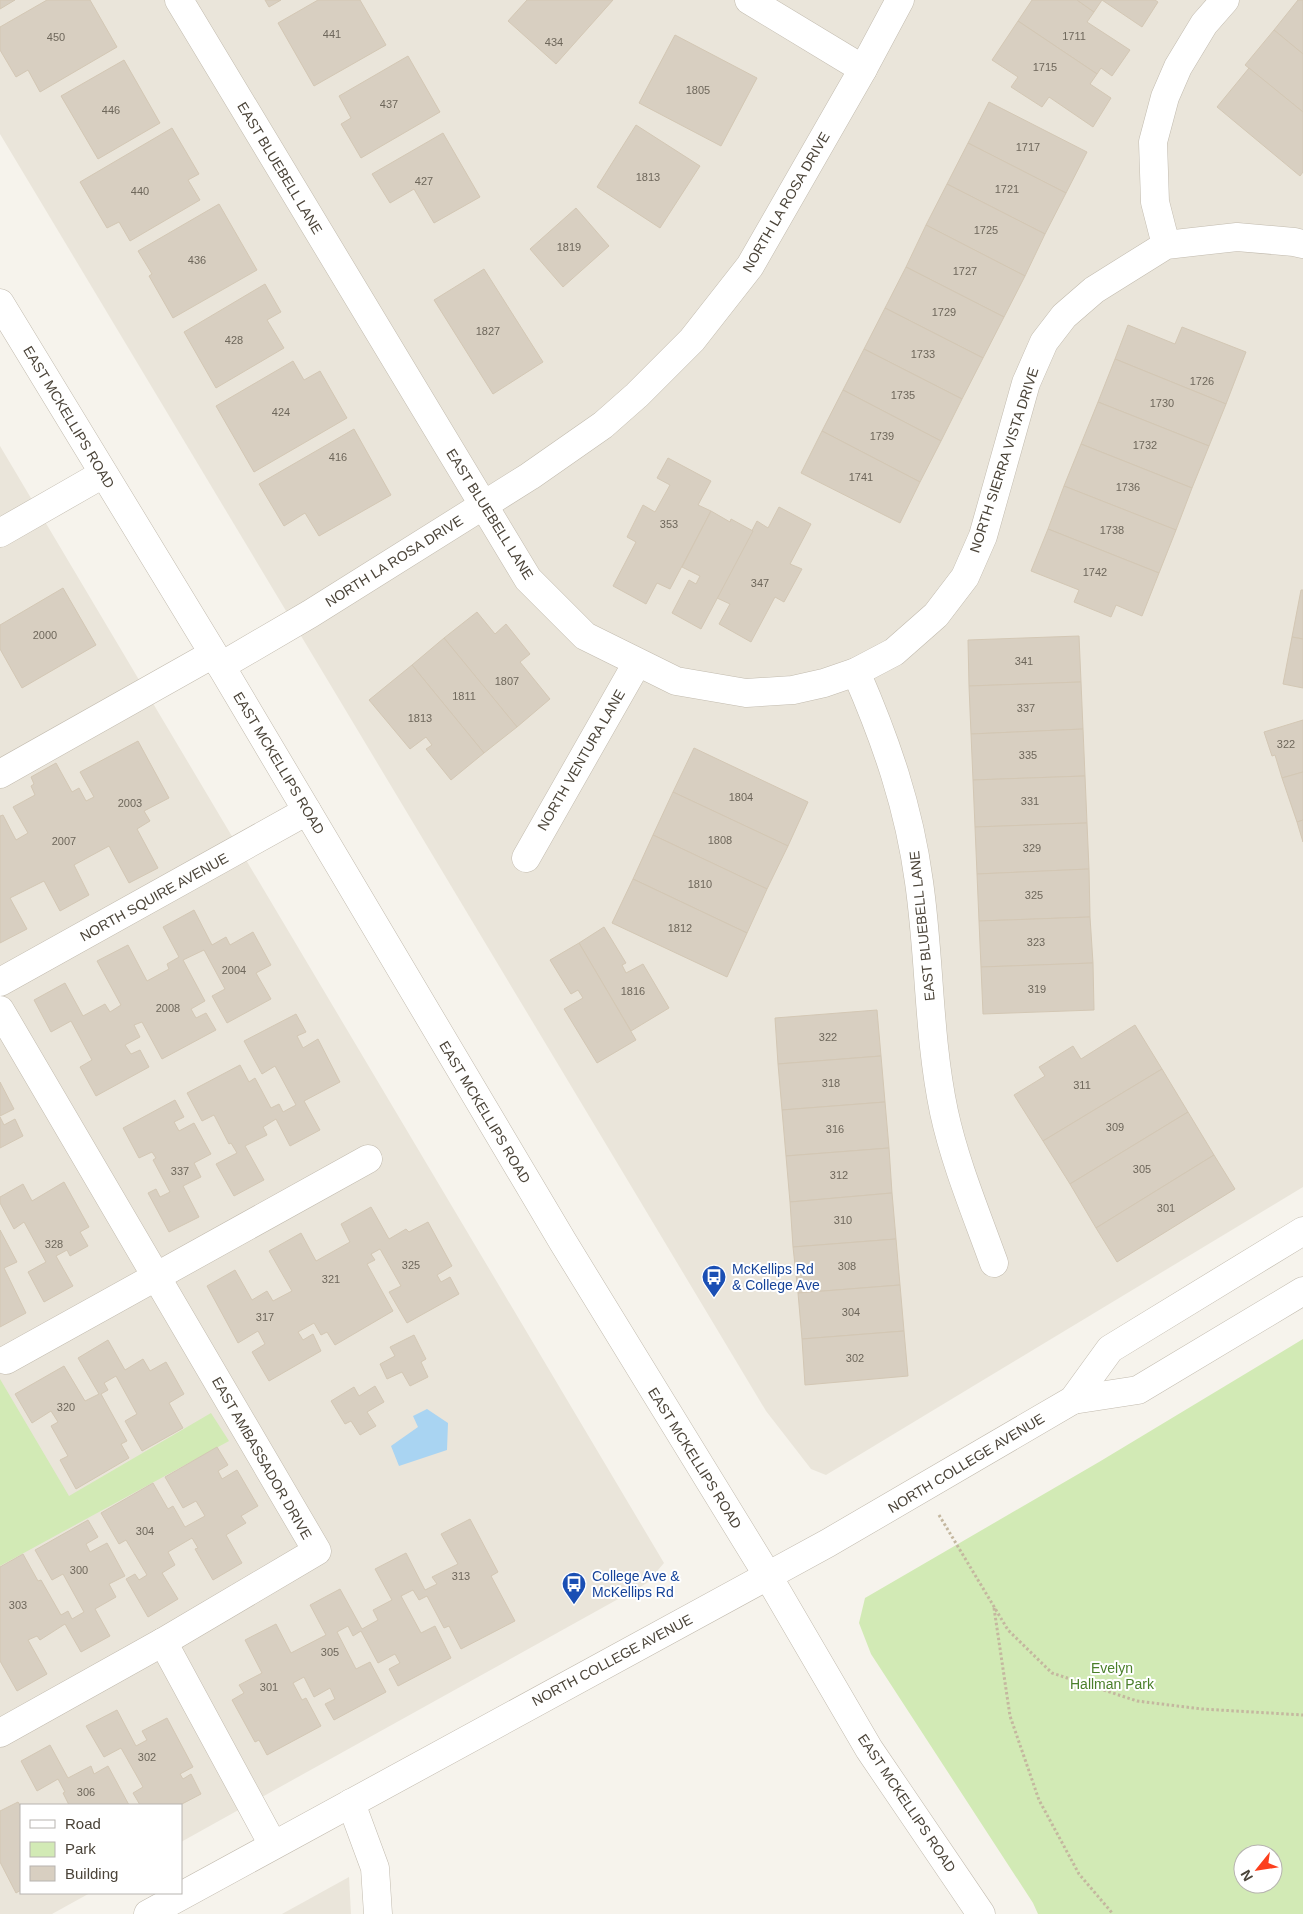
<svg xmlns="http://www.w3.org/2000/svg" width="1303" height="1914" viewBox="0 0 1303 1914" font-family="Arial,sans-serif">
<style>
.residential{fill:#eae5da}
.green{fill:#d2eab5;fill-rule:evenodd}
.water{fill:#a9d4f2}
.building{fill:#d8cfc1;stroke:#d3c7b4}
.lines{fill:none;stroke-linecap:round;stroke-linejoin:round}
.minor-casing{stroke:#c2bbae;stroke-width:29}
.path{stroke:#c4b79f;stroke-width:3;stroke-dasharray:2.5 2.5;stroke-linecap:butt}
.minor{stroke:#fff;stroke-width:28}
.labels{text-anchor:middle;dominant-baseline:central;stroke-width:4;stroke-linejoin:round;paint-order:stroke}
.number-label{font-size:11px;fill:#6e675b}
.street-label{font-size:14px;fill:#4b4439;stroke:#fff}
.transit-label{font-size:14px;fill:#164399;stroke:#fff;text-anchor:start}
.park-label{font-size:14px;fill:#4a7f2a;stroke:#fff}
</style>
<rect width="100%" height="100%" fill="#f6f3ec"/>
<g class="residential">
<polygon points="0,0 1303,0 1303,1187 826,1475 811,1469 766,1411 0,134"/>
<polygon points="0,446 664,1563 647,1583 181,1842 181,1805 21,1805 21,1893 90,1893 52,1914 0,1914"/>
<polygon points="349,1877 351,1914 282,1914"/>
</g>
<g class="green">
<path d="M1303 1339V1914H1038L1033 1903 871 1654 859 1623 865 1598 1099 1462ZM1243 1854H1273V1884H1243Z"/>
<polygon points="0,1379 69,1496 211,1413 229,1441 0,1566"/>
</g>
<polygon class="water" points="427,1409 448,1423 447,1450 399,1466 391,1446 418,1427 413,1416"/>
<g class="building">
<polygon points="0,0 15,0 0,9"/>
<polygon points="47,0 90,0 117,47 40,92 28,70 16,77 0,50 0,27"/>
<polygon points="265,0 281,0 269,7"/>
<polygon points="318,0 360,0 386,45 314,86 278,23"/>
<polygon points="527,0 613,0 556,64 508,21"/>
<polygon points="1032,0 1077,0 1094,12 1087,22 1130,50 1112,76 1101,68 1097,74 1018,21"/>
<polygon points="1077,0 1102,0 1094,12"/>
<polygon points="1102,0 1155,0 1158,2 1142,27"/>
<polygon points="1298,0 1303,0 1303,54 1274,30"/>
<polygon points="1018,21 1097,74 1090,84 1111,98 1093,127 1049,97 1042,107 1011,87 1018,77 992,60"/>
<polygon points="1274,30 1303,54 1303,112 1245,65"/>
<polygon points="675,35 757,78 721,146 639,103"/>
<polygon points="408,56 440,112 361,158 341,124 351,118 339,96"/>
<polygon points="124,60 160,123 98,159 61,96"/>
<polygon points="1249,68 1303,112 1303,172 1300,176 1217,107"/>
<polygon points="989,102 1087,152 1066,193 968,143"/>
<polygon points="636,125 700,166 660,228 597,187"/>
<polygon points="172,128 199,174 188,180 200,200 130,241 119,222 107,228 80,182"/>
<polygon points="443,133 480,197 434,223 414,189 390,203 372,174"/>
<polygon points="968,143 1066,193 1045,234 947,184"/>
<polygon points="947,184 1045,234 1025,276 926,225"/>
<polygon points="219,204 257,270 173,318 149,276 152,274 138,251"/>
<polygon points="576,208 609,246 563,287 530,249"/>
<polygon points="926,225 1025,276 1004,317 906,267"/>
<polygon points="906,267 1004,317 983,358 885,308"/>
<polygon points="484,269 543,362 493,394 434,300"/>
<polygon points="265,284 281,312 267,320 284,348 216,388 184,332"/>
<polygon points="885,308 983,358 962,399 864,349"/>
<polygon points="1128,325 1175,344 1182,327 1246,352 1226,404 1115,359"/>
<polygon points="864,349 962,399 941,441 843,390"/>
<polygon points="1115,359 1226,404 1209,446 1098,402"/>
<polygon points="293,361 304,380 320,371 347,418 254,472 216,406"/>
<polygon points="843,390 941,441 920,482 822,431"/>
<polygon points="1098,402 1209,446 1192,488 1081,444"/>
<polygon points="354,429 391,495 319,536 305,513 284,526 259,484"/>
<polygon points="822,431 920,482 900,523 801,473"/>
<polygon points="1081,444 1192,488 1176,530 1064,486"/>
<polygon points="668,458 711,481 698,505 711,511 670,589 657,583 646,604 613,586 636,542 627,537 643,505 655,512 670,485 657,478"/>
<polygon points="1064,486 1176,530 1159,573 1048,529"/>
<polygon points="779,507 811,524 790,564 802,569 784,602 775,597 751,642 719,624 730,604 717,598 757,521 768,528"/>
<polygon points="711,511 730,522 731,519 753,531 701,629 672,613 689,580 696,584 700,576 682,567"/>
<polygon points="1048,529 1159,573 1142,616 1116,605 1111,617 1074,602 1079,590 1031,571"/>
<polygon points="63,588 96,645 22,688 0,649 0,625"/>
<polygon points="1301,590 1303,590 1303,639 1292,637"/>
<polygon points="477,612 495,634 506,624 530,654 520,662 550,699 517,727 444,638"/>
<polygon points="1079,636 1081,682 969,686 968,640"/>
<polygon points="1292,637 1303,639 1303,688 1283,684"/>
<polygon points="444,638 517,727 484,753 412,665"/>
<polygon points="412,665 484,753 451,780 426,749 432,745 426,737 410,749 369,700"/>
<polygon points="1081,682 1083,729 971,734 969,686"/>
<polygon points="1303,720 1303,772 1282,778 1275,755 1272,756 1264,732"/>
<polygon points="1083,729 1085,776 973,780 971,734"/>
<polygon points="138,741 169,798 144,811 150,821 137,829 158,868 129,883 109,846 74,865 89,895 60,911 44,881 10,898 27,929 0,943 0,816 3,815 16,840 28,833 13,807 35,795 31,786 34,784 31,777 56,763 72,792 79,788 86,801 94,797 80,772"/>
<polygon points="694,748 808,802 788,846 673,792"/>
<polygon points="1303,772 1303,820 1297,822 1282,778"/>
<polygon points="1085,776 1087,823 975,827 973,780"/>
<polygon points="673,792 788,846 767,889 653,835"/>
<polygon points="1303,820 1303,842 1297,822"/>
<polygon points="1087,823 1089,869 977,874 975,827"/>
<polygon points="653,835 767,889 747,933 633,879"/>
<polygon points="1089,869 1090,917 979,921 977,874"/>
<polygon points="633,879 747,933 727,977 612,923"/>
<polygon points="194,910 212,945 226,937 230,945 253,932 271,965 256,973 271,999 227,1023 212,996 225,989 204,950 183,960 205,1001 191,1009 196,1018 206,1013 216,1030 162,1059 142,1022 134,1025 140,1037 125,1045 131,1054 140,1050 149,1067 96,1096 80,1067 92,1060 71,1021 51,1032 34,1000 65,983 83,1016 105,1004 110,1012 121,1005 97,961 128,945 147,981 169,969 167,964 179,957 163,927"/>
<polygon points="1090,917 1093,963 981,967 979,921"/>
<polygon points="604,927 626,963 622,965 626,973 643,964 669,1008 631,1031 579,943"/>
<polygon points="579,943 636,1040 597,1063 564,1009 583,998 578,990 571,994 550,960"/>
<polygon points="1093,963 1094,1010 983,1014 981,967"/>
<polygon points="877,1010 881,1056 778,1064 775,1018"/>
<polygon points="296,1014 306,1032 297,1036 303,1048 318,1039 340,1082 304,1101 320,1130 290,1146 276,1119 263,1127 267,1135 245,1146 264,1180 234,1196 216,1164 237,1153 231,1143 229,1144 214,1115 202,1121 187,1093 240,1065 249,1082 255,1078 271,1108 279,1104 283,1112 296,1105 275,1066 262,1074 244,1041"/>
<polygon points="1135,1025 1162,1069 1043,1141 1014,1095 1045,1076 1039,1067 1073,1046 1081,1059"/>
<polygon points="881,1056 885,1102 782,1110 778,1064"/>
<polygon points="1162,1069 1188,1112 1070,1184 1043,1141"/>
<polygon points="0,1082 14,1109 0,1116"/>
<polygon points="175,1100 184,1117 174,1122 179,1131 194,1123 211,1154 194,1163 201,1177 183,1186 199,1217 169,1232 148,1193 156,1189 160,1197 170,1192 153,1160 156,1158 152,1152 139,1158 123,1128"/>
<polygon points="885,1102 889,1148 786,1156 782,1110"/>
<polygon points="1188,1112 1214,1155 1096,1228 1070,1184"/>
<polygon points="0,1117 4,1125 15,1119 23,1136 0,1148"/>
<polygon points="889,1148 892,1193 790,1202 786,1156"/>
<polygon points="1214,1155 1235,1189 1117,1262 1096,1228"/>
<polygon points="64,1182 89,1227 80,1232 88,1246 70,1256 67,1250 56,1256 73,1286 44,1302 28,1272 46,1262 24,1222 14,1229 0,1203 0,1197 23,1184 32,1201"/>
<polygon points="892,1193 896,1239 793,1247 790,1202"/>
<polygon points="371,1207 389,1239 406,1229 409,1232 428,1222 452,1266 437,1275 441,1282 450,1277 459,1294 407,1323 389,1292 401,1286 380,1249 371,1254 375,1260 367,1264 393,1311 335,1345 327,1332 321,1335 314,1323 298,1332 303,1340 313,1334 321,1351 269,1381 252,1352 265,1344 258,1331 238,1343 207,1286 235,1270 252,1300 267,1291 273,1301 292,1291 269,1251 301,1233 316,1261 350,1242 341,1224"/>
<polygon points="0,1230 17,1262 4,1268 26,1313 0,1327"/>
<polygon points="896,1239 900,1285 798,1293 793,1247"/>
<polygon points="900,1285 904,1331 802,1339 798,1293"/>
<polygon points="904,1331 908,1376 805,1385 802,1339"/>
<polygon points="414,1335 426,1359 421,1362 428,1377 410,1386 402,1372 387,1379 380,1364 395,1356 390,1347"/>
<polygon points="108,1340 125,1370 143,1359 150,1371 166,1362 184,1394 169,1403 183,1428 142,1451 125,1421 137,1414 116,1376 104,1383 108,1390 101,1394 127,1441 121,1444 129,1458 76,1489 60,1460 68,1456 51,1426 58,1422 51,1411 32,1423 15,1394 64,1366 85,1401 99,1394 78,1358"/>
<polygon points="375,1386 384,1402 367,1412 376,1426 360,1435 351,1421 345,1424 331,1401 354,1387 359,1396"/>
<polygon points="217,1447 228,1465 218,1471 222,1479 237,1470 258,1506 241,1516 246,1523 226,1535 242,1563 213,1580 195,1549 198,1548 192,1538 168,1552 175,1565 162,1573 178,1599 148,1617 126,1579 135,1574 139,1580 147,1575 126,1540 119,1544 101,1513 153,1483 168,1509 173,1506 185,1527 205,1516 196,1501 183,1508 165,1477"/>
<polygon points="470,1519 498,1572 491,1576 515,1621 461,1649 449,1626 444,1628 427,1596 419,1600 413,1590 401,1596 421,1633 435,1626 451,1658 398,1686 389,1669 400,1663 395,1654 378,1663 361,1631 353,1636 348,1626 337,1632 356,1669 370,1662 386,1692 334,1720 325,1704 335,1699 330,1688 314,1697 304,1677 293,1683 302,1700 306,1698 321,1726 267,1755 259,1740 255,1742 232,1700 244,1693 239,1685 262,1673 245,1640 276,1624 291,1653 326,1635 310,1605 340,1589 362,1629 378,1620 373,1610 392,1600 375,1569 406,1553 425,1590 437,1584 432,1577 458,1564 441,1534"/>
<polygon points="88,1520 98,1537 86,1544 90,1552 107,1543 125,1576 109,1584 116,1597 95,1609 110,1636 81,1652 65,1624 40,1640 37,1636 28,1640 47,1674 17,1691 0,1661 0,1567 23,1554 38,1581 41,1580 61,1615 68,1611 72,1619 84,1612 63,1574 52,1580 35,1550"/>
<polygon points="117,1710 136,1746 147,1740 142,1731 167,1718 193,1767 180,1774 183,1779 191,1774 201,1794 180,1805 140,1805 133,1793 143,1787 121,1748 104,1757 86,1726"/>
<polygon points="50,1745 68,1778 91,1766 94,1774 108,1766 129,1805 69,1805 63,1793 65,1792 58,1779 37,1791 21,1761"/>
<polygon points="18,1802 21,1807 21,1890 16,1893 0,1862 0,1811"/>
</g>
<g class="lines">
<defs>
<g id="minor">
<polyline points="179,0 528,579 585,636 676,681 746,693 793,690 824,683 856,672 894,652 936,615 965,577 983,536 1026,383 1044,342 1064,316 1094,290 1166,245 1237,237 1294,242 1303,244"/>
<polyline points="749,0 863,69"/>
<polyline points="1166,245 1155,202 1153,142 1165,97 1178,67 1204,24 1225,0"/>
<polyline points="0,303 221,666 563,1242 768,1576 869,1749 981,1914"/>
<polyline points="0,533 103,474"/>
<polyline points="221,666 310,614 530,476 603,425 637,395 692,340 750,266 863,69 900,0"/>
<path d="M856 672C886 741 909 807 919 882 930 958 928 1036 944 1112 955 1163 976 1213 994 1263"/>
<polyline points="0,774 213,654"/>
<polyline points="526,858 637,663"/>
<polyline points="0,982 307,811"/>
<polyline points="0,1010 317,1551 163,1642 0,1733"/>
<polyline points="6,1360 368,1159"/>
<polyline points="1073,1400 1138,1390 1303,1291"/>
<polyline points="163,1642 273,1845"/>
<polyline points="351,1803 375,1868 378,1914"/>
<polyline points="148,1914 828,1543 1073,1400 1110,1349 1303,1231"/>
</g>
</defs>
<use href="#minor" class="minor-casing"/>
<g class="path">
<polyline points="939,1515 1008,1630 1052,1673 1137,1701 1202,1709 1303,1715"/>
<polyline points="994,1608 1010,1716 1039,1800 1079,1874 1113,1914"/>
</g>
<use href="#minor" class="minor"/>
</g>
<defs>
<symbol id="bus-pin" viewBox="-11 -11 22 30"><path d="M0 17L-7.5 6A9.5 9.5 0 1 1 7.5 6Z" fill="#1a4fb4" stroke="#fff"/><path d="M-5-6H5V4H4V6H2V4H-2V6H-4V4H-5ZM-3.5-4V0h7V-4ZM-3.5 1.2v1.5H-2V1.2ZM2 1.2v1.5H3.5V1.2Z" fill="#fff"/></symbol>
</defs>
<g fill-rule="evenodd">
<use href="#bus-pin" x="700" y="1263" width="28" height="38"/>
<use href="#bus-pin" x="560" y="1570" width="28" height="38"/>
</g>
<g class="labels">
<g class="number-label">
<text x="332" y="34">441</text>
<text x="1074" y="36">1711</text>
<text x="56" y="37">450</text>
<text x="554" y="42">434</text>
<text x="1045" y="67">1715</text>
<text x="698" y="90">1805</text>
<text x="389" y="104">437</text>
<text x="111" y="110">446</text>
<text x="1028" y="147">1717</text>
<text x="648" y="177">1813</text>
<text x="424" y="181">427</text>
<text x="1007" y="189">1721</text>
<text x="140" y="191">440</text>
<text x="986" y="230">1725</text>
<text x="569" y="247">1819</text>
<text x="197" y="260">436</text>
<text x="965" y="271">1727</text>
<text x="944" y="312">1729</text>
<text x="488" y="331">1827</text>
<text x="234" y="340">428</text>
<text x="923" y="354">1733</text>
<text x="1202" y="381">1726</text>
<text x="903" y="395">1735</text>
<text x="1162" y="403">1730</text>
<text x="281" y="412">424</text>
<text x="882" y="436">1739</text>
<text x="1145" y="445">1732</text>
<text x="338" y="457">416</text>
<text x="861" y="477">1741</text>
<text x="1128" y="487">1736</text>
<text x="669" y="524">353</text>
<text x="1112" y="530">1738</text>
<text x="1095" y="572">1742</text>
<text x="760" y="583">347</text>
<text x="45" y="635">2000</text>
<text x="1024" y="661">341</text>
<text x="507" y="681">1807</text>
<text x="464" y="696">1811</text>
<text x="1026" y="708">337</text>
<text x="420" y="718">1813</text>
<text x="1286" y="744">322</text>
<text x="1028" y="755">335</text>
<text x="741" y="797">1804</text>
<text x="1030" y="801">331</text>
<text x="130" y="803">2003</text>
<text x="720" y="840">1808</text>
<text x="64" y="841">2007</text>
<text x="1032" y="848">329</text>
<text x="700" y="884">1810</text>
<text x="1034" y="895">325</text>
<text x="680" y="928">1812</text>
<text x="1036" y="942">323</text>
<text x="234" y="970">2004</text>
<text x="1037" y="989">319</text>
<text x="633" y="991">1816</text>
<text x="168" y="1008">2008</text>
<text x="828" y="1037">322</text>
<text x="831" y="1083">318</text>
<text x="1082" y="1085">311</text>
<text x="1115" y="1127">309</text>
<text x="835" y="1129">316</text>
<text x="1142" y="1169">305</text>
<text x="180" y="1171">337</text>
<text x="839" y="1175">312</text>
<text x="1166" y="1208">301</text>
<text x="843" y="1220">310</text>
<text x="54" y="1244">328</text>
<text x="411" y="1265">325</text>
<text x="847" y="1266">308</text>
<text x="331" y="1279">321</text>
<text x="851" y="1312">304</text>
<text x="265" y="1317">317</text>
<text x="855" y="1358">302</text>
<text x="66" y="1407">320</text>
<text x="145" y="1531">304</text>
<text x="79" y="1570">300</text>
<text x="461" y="1576">313</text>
<text x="18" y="1605">303</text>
<text x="330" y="1652">305</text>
<text x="269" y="1687">301</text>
<text x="147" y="1757">302</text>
<text x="86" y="1792">306</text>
</g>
<g class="street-label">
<text transform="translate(280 168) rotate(59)">EAST BLUEBELL LANE</text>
<text transform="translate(786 202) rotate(-60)">NORTH LA ROSA DRIVE</text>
<text transform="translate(69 417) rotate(59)">EAST MCKELLIPS ROAD</text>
<text transform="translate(1004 460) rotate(-72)">NORTH SIERRA VISTA DRIVE</text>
<text transform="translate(490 514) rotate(58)">EAST BLUEBELL LANE</text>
<text transform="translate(394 561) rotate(-32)">NORTH LA ROSA DRIVE</text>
<text transform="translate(581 760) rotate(-60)">NORTH VENTURA LANE</text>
<text transform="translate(279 763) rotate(59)">EAST MCKELLIPS ROAD</text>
<text transform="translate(154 897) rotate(-29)">NORTH SQUIRE AVENUE</text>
<text transform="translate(922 926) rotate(-96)">EAST BLUEBELL LANE</text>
<text transform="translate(485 1112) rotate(59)">EAST MCKELLIPS ROAD</text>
<text transform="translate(262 1458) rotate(60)">EAST AMBASSADOR DRIVE</text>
<text transform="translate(695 1458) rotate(58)">EAST MCKELLIPS ROAD</text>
<text transform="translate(966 1463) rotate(-31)">NORTH COLLEGE AVENUE</text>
<text transform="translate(612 1660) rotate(-28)">NORTH COLLEGE AVENUE</text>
<text transform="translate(907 1803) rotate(56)">EAST MCKELLIPS ROAD</text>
</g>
<g class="transit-label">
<text x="732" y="1269">McKellips Rd<tspan x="732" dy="16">&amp; College Ave</tspan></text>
<text x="592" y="1576">College Ave &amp;<tspan x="592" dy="16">McKellips Rd</tspan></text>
</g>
<g class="park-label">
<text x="1112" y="1668">Evelyn<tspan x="1112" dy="16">Hallman Park</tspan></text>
</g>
</g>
<rect x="20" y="1804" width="162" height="90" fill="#ffffff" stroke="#b7b4b0"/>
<rect x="30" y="1820" width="25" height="8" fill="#ffffff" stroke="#b7b4b0"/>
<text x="65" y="1829" font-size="15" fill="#4b4439">Road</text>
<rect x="30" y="1842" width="25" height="15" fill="#d2eab5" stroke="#b7b4b0"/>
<text x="65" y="1854" font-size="15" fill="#4b4439">Park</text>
<rect x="30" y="1866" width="25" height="15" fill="#d8cfc1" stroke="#b7b4b0"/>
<text x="65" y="1879" font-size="15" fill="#4b4439">Building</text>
<g transform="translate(1258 1869) rotate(240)"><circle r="24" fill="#ffffff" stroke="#b7b4b0"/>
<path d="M0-4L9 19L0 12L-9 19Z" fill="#fc3f1d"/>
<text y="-8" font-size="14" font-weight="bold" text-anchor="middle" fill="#4b4439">N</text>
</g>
</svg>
